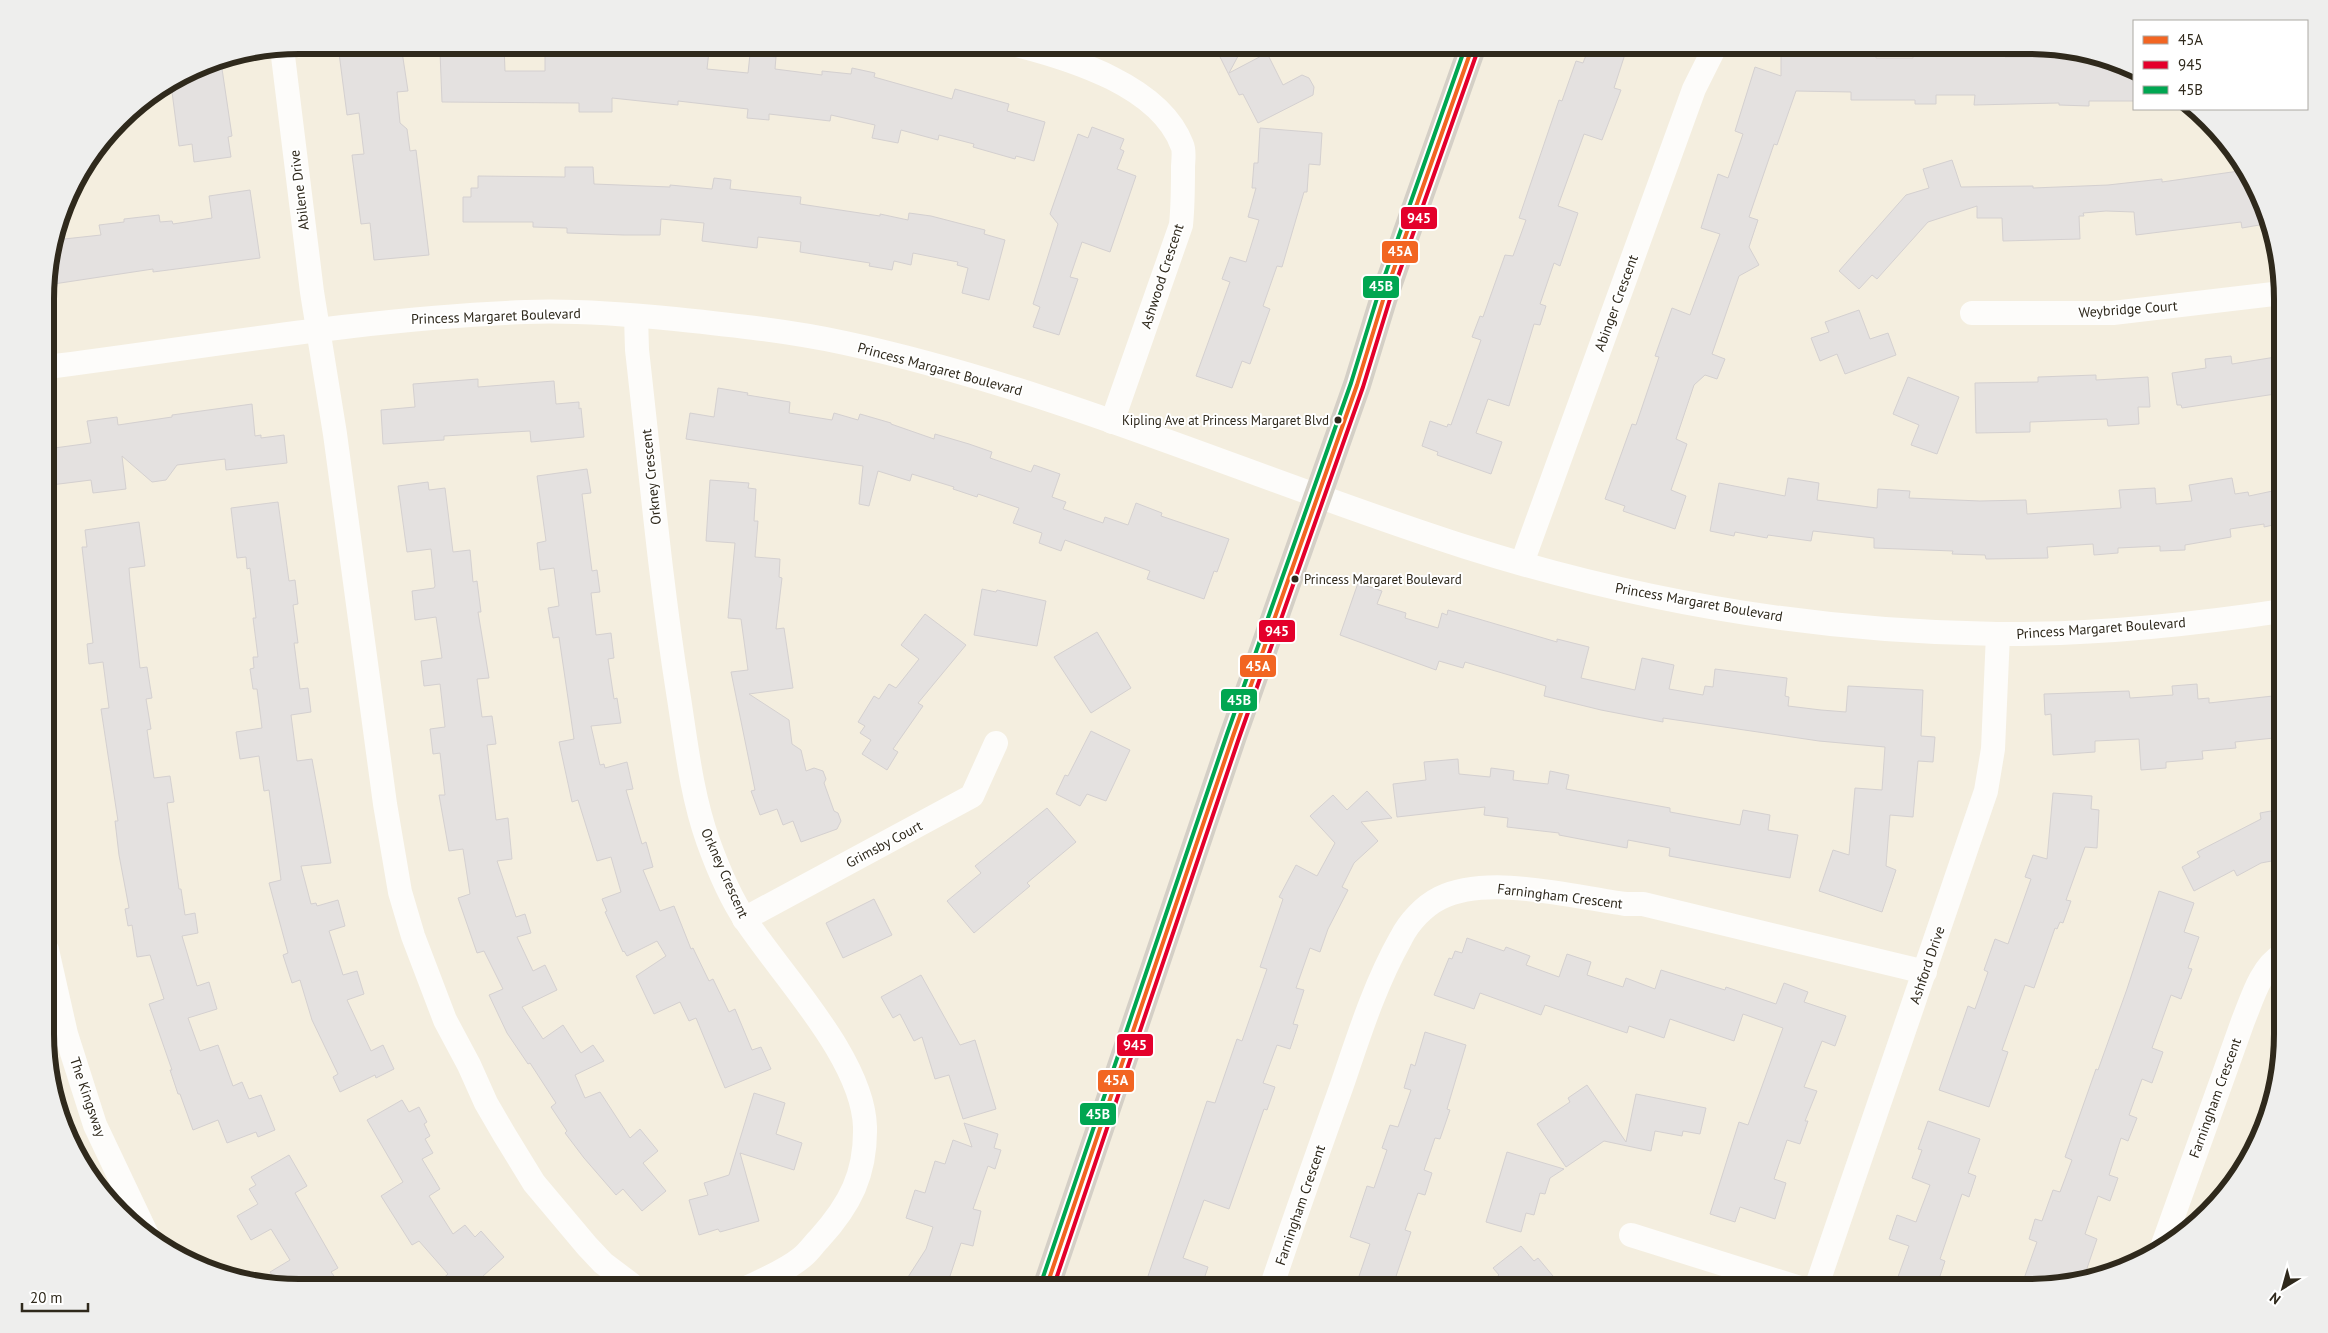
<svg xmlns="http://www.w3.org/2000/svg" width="2328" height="1333" viewBox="0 0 2328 1333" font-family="'PT Sans',sans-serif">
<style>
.building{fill:#e4e1e0;stroke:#d4d0d0}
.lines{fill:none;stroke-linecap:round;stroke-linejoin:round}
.minor{stroke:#fdfcfa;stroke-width:24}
.major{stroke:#d4cfc6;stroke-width:28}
.bus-1-casing{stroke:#fff;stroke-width:8}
.bus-2-casing{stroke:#fff;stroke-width:8}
.bus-3-casing{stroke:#fff;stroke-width:8}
.bus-1{stroke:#f26522;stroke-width:4}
.bus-2{stroke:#e4002b;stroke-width:4}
.bus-3{stroke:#00a651;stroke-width:4}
.bus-dot{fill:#2f291c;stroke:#fff;stroke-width:2}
.labels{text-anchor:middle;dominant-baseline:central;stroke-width:4;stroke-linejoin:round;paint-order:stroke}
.bus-label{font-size:13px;fill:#2f291c;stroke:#fff;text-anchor:end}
.street-label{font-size:14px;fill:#2f291c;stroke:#fff}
.rim{fill:none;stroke:#2f291c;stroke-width:6}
.line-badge{stroke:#fff;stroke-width:2}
.badge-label{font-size:14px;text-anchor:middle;font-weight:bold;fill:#fff}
</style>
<rect width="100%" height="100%" fill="#f4eedf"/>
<g class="building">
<polygon points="401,45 408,91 397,92 400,123 407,129 410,151 416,150 429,255 374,260 370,223 361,224 352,155 364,154 359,113 347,115 339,53"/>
<polygon points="504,45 505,71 545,71 545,45 612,45 612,54 649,54 650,45 709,51 707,69 748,73 750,54 776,57 775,69 822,75 822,71 851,74 852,68 875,73 874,77 952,99 955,89 1009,104 1007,111 1045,122 1034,161 1016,156 1015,159 973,147 974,144 939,135 938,140 901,130 898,143 872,138 875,125 831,115 830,121 769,114 769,120 747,118 748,109 678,101 678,105 612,98 612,112 579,112 579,103 442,102 440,52"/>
<polygon points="1214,45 1244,45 1229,73 1267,53 1283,85 1302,75 1309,78 1314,87 1313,95 1258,123 1243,94 1239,95"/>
<polygon points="1590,45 1628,45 1614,88 1621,90 1602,140 1584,134 1558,206 1578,213 1560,266 1554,263 1540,304 1546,306 1540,325 1534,324 1509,406 1488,399 1476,433 1502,442 1491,474 1437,455 1438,452 1422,446 1430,421 1447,427 1448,424 1451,425 1481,340 1472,337 1480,316 1483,317 1505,255 1513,256 1526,220 1519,218 1559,100 1562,101 1576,61 1583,63"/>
<polygon points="1781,45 1804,45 1804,48 1851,48 1851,45 1876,45 1876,58 1913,58 1913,53 1944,53 1944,45 2005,47 2005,57 2060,57 2060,49 2094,54 2134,70 2134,101 2089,101 2089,106 2059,105 2059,103 1974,105 1975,95 1936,95 1936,104 1915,104 1915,100 1851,100 1851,92 1796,91 1777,145 1774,144 1749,217 1758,220 1749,247 1759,265 1739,276 1712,354 1725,359 1717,379 1705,375 1694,385 1676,439 1687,444 1671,490 1686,496 1675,529 1623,511 1625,506 1605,499 1632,424 1636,425 1659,357 1655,356 1672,308 1690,315 1720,234 1701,228 1718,174 1728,178 1743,134 1735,131 1755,67 1781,76"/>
<polygon points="221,62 232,136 228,137 231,157 194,162 192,144 179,146 171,84 201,65"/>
<polygon points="1092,127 1124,139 1120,149 1124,151 1117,169 1136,176 1110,252 1082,242 1070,277 1078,279 1059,335 1033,327 1040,307 1033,304 1058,224 1050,214 1078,134 1088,138"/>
<polygon points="1260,128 1322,133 1320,165 1309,164 1307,192 1304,192 1282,267 1277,266 1263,306 1270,309 1250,364 1242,361 1232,388 1196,376 1230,282 1222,279 1230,257 1246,262 1259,220 1248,217 1256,188 1252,188 1254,163 1258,163"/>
<polygon points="1952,160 1961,187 2033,186 2033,188 2108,185 2162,179 2162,182 2246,170 2271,223 2242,228 2241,222 2136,235 2134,212 2106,211 2083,213 2084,216 2079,216 2080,239 2003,241 2002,218 1977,218 1977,206 1928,222 1877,279 1872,275 1859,289 1839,271 1906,195 1929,188 1923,169"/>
<polygon points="565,167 593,167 594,184 670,187 670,185 712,189 714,178 731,180 730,189 801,197 800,204 880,216 880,214 908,220 909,213 931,216 985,230 984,234 1005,240 989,300 962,293 968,268 957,265 958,262 913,253 911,265 894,261 892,270 869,266 870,263 800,252 801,242 758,237 757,248 702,241 704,223 661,219 660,235 624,235 567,233 567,228 533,227 533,222 463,222 463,197 471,197 471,188 478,188 478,176 565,177"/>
<polygon points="250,190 260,258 153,272 153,269 47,285 47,266 55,240 101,235 99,225 124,222 124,219 159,215 160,222 172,221 173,224 212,218 209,196"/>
<polygon points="1859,310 1870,339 1888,333 1896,355 1845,374 1837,354 1820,361 1811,338 1829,332 1825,322"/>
<polygon points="2231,356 2232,364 2282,356 2282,393 2182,408 2181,405 2177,405 2172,373 2206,368 2205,359"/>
<polygon points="2096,375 2096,380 2148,377 2150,407 2138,407 2139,424 2108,426 2107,419 2030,422 2030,432 1976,433 1975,383 2038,382 2038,377"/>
<polygon points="1908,377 1959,397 1937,454 1911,445 1919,425 1893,414"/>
<polygon points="478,379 478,387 554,381 556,404 579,402 579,409 581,408 584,437 531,442 530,431 444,436 444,440 383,444 381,410 415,407 413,384"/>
<polygon points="718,388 748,393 747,395 790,402 789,413 832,420 834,413 858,420 860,414 891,423 891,424 934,439 935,434 969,444 992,452 990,458 1031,472 1034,465 1060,474 1052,497 1066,502 1063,509 1103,523 1105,517 1128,525 1136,503 1162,513 1161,516 1229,539 1217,572 1214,571 1204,599 1147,579 1150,571 1065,540 1061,551 1039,543 1042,533 1013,523 1019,508 978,494 977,497 953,489 954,487 912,474 910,481 878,471 869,506 859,504 863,466 686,439 690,413 714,417"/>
<polygon points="252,404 255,436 261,435 261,438 284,435 287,463 226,470 225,459 177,465 166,480 152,482 122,456 126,489 93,493 91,480 51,485 47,449 91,443 87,421 117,417 118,425 172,417 172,415"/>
<polygon points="587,469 591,493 582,494 592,571 597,570 600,592 591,593 596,635 611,633 614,658 608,659 614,699 617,698 621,723 591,726 600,765 604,764 605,768 627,762 633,789 626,790 642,844 646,842 653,867 643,870 660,911 674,906 691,949 693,948 709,981 713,979 729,1012 735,1009 752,1050 761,1047 771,1069 725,1088 696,1018 689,1021 680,1002 654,1014 636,976 666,956 657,941 627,956 624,951 623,952 605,912 607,911 602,899 621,892 611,857 597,861 578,800 572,802 559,742 574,739 559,637 553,638 548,608 559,606 554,568 540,570 537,543 546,541 537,476"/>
<polygon points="1788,478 1819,483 1817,500 1877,508 1878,489 1910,491 1909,498 1980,501 2026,500 2027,514 2121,508 2119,490 2155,488 2156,504 2192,501 2189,485 2232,478 2235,494 2248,492 2249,496 2282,489 2282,523 2264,527 2264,524 2230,529 2231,537 2185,545 2185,550 2160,551 2160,546 2118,548 2118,553 2094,555 2093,544 2047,547 2048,558 1986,559 1985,555 1952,554 1953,551 1874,548 1874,538 1813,531 1811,541 1768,535 1767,538 1735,532 1734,536 1710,531 1719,483 1785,496"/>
<polygon points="710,480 749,483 748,488 756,489 754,521 758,521 755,557 780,559 779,577 782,578 776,629 784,628 793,688 749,694 789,720 792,744 801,750 806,771 814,768 823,771 826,779 824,783 834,811 838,813 841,821 837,829 801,842 793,821 783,825 777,809 760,815 751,791 755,790 731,672 748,670 741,619 728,618 735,543 706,541"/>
<polygon points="428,482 429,490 445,488 453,552 470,550 473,582 477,581 481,612 478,612 489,678 477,679 482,717 492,716 496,744 487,745 496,820 508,818 512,859 497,861 516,917 525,914 531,933 517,937 533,971 545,965 557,990 522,1007 543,1039 563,1025 581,1053 593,1045 604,1061 575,1075 585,1098 600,1092 630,1138 640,1129 658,1151 643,1163 666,1191 642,1211 623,1189 616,1195 584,1158 565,1133 567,1131 551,1107 556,1103 530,1063 528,1064 507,1033 489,995 503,989 484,951 477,953 458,898 470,894 463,849 449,851 439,795 445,795 440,753 433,754 430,729 445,727 440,684 424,686 421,661 442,658 436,617 415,620 412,591 434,588 435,586 431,549 407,552 398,486"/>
<polygon points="278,502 289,581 295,580 298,604 293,605 298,643 294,643 300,689 308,688 311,712 291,715 297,761 312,759 331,863 301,866 311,904 316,903 317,906 338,900 345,926 329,931 343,975 357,971 364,994 347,1000 371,1051 383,1045 394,1069 376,1078 375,1075 340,1092 333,1077 338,1074 312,1020 300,980 292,983 283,955 288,953 269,883 281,880 269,790 264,791 259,756 240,759 236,732 262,728 257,689 253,689 250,669 254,668 253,657 258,657 253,618 256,618 250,568 247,569 246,557 237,558 231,508"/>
<polygon points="139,522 145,566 129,568 130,581 140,668 147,667 152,698 146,699 151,729 147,730 154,778 170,776 174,802 167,803 179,889 181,889 185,915 195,913 198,933 182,936 197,986 209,982 217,1009 188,1018 200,1051 218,1045 233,1086 242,1082 249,1099 261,1095 275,1130 258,1137 256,1132 227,1143 218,1120 193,1130 180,1094 178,1094 170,1070 172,1070 149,1004 164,999 150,955 137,957 132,925 128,926 125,909 129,908 119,855 115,821 118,821 101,709 109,708 103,662 89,664 87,644 93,643 82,547 87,547 85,530"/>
<polygon points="1358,583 1382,591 1377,604 1406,613 1405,618 1438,628 1442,613 1447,615 1448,610 1557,642 1557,639 1589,647 1581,678 1635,690 1642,658 1674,665 1669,689 1703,695 1705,686 1713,687 1715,669 1787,678 1785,696 1789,697 1788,706 1821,710 1846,712 1848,686 1923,690 1921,736 1935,737 1933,762 1918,761 1913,817 1890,815 1886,866 1896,870 1882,912 1819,891 1833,850 1849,855 1855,788 1882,790 1885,747 1819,741 1663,718 1663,722 1601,710 1544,696 1546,686 1465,662 1463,668 1439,661 1436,670 1340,635"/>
<polygon points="982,589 996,592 997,590 1046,601 1037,646 974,635"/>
<polygon points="925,614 966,645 918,703 923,706 893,749 898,752 887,770 862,754 871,740 860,733 865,726 858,722 874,696 879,699 889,684 896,688 919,659 901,645"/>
<polygon points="1097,632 1131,688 1091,713 1054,657"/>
<polygon points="2197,684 2198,699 2209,698 2209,703 2282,695 2282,734 2273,735 2274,738 2235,742 2236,748 2202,751 2203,759 2166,762 2166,768 2141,770 2139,739 2095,741 2095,752 2053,755 2051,714 2045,715 2044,694 2129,691 2130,698 2173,695 2172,686"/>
<polygon points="1091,731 1130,750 1106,801 1087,794 1080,806 1056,794 1065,775 1068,776"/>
<polygon points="1458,759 1459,774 1490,777 1491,768 1514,771 1513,780 1548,784 1550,771 1569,775 1566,789 1670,808 1670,812 1740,825 1743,810 1770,815 1768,830 1798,835 1790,878 1669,856 1670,848 1628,840 1627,848 1559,835 1559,833 1507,827 1508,818 1484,815 1485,807 1397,817 1393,784 1426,780 1424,762"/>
<polygon points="1367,791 1392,818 1361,822 1378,841 1354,863 1342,887 1348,890 1328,929 1320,952 1310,948 1296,988 1304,990 1293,1024 1298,1025 1290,1049 1277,1045 1263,1083 1275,1087 1267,1110 1264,1109 1229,1209 1204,1200 1183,1258 1208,1267 1201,1288 1144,1288 1207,1101 1215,1103 1237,1039 1242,1041 1267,969 1260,967 1283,899 1279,897 1296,865 1317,876 1335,843 1310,816 1333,795 1347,810"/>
<polygon points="2053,793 2092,796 2091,809 2099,810 2097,848 2085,847 2066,900 2071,901 2063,923 2060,922 2057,929 2055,928 2034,988 2025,985 2002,1050 2008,1052 1989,1107 1939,1090 1968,1006 1975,1009 1988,972 1984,970 1995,939 2008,944 2031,879 2025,877 2033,855 2047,859"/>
<polygon points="1047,808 1076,842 1027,883 1030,886 974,933 947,901 981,873 975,866"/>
<polygon points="2276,810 2277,816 2282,815 2282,859 2261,863 2237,876 2234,870 2194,891 2182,867 2200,857 2197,852 2261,819 2260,813"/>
<polygon points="2159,891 2194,903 2184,932 2199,937 2188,968 2192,969 2181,999 2171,995 2152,1048 2163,1052 2152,1083 2142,1079 2129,1115 2137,1118 2128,1141 2121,1138 2109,1175 2118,1178 2110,1201 2098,1196 2085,1234 2097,1239 2083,1280 2045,1287 2021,1287 2037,1242 2029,1239 2035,1219 2042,1221 2053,1190 2060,1192 2072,1160 2065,1157 2096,1069 2098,1070 2127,989"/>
<polygon points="874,899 892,935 843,958 826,923"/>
<polygon points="1467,938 1504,951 1506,947 1530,956 1526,965 1559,977 1567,954 1591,962 1587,975 1623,987 1626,978 1655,989 1661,970 1725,990 1726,987 1776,1004 1784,983 1808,992 1804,1002 1846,1016 1835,1046 1822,1041 1804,1087 1817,1091 1805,1121 1808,1121 1800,1144 1787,1140 1774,1179 1786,1183 1775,1219 1740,1207 1735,1222 1710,1214 1739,1122 1748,1125 1783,1028 1743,1014 1734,1041 1670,1019 1664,1038 1629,1026 1627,1033 1545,1005 1541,1015 1480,993 1474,1009 1434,995 1449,958 1452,959 1455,951 1462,953"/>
<polygon points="921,975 960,1045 975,1040 996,1109 963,1119 949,1075 935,1079 922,1037 914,1041 900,1014 893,1018 881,997"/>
<polygon points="1425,1032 1466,1045 1447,1109 1450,1110 1440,1139 1435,1138 1424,1170 1432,1173 1425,1195 1418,1193 1405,1230 1411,1232 1392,1288 1355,1288 1370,1244 1350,1237 1367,1186 1374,1188 1387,1150 1382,1148 1390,1125 1398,1127 1411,1090 1404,1088 1411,1064 1415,1066"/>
<polygon points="1587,1085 1626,1142 1636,1094 1706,1108 1700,1134 1683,1131 1682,1136 1655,1131 1651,1151 1604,1141 1566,1167 1537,1124 1570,1102 1568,1098"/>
<polygon points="754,1093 785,1103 776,1134 802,1143 794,1170 740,1153 759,1221 720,1232 718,1229 699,1235 689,1200 708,1195 704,1183 729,1175"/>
<polygon points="402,1100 409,1112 419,1107 427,1122 424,1124 430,1136 425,1139 433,1153 422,1159 440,1189 429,1196 453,1234 465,1225 475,1237 481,1231 504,1257 482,1277 495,1288 432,1288 448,1274 419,1241 412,1245 381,1196 403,1182 367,1120"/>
<polygon points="1928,1121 1980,1139 1968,1173 1976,1176 1969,1197 1962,1194 1940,1259 1945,1261 1936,1288 1894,1288 1909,1246 1889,1239 1897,1215 1916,1222 1930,1185 1912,1178 1922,1150 1918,1149"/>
<polygon points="964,1123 998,1134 994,1148 1001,1150 995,1169 988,1166 973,1209 981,1211 973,1246 961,1243 946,1288 901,1288 926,1249 933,1227 906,1218 915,1190 925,1193 935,1161 945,1164 953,1140 972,1147"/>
<polygon points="1507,1152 1564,1169 1550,1178 1545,1194 1540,1193 1534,1215 1526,1213 1521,1232 1486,1222"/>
<polygon points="289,1155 307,1186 295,1193 338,1268 331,1272 343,1288 299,1288 278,1285 270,1272 290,1260 271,1229 251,1240 237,1216 258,1204 249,1189 256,1185 251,1177"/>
<polygon points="1521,1246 1534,1261 1538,1258 1563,1288 1484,1288 1499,1275 1493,1268"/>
</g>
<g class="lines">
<g class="minor">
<path d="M1017 45C1072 59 1160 86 1182 145 1185 151 1183 161 1183 168 1183 187 1183 205 1181 225L1112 422"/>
<polyline points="282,48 312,292 335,434 385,804 400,892 413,936 445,1020 469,1065 486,1103 504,1134 534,1183 587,1246 603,1263 636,1288"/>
<polyline points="1972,313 2113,313 2282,293"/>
<path d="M636 316 637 350C650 464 660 579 678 692 686 742 691 793 708 841 717 866 731 899 746 921 783 977 863 1059 865 1127 866 1174 850 1205 819 1239 813 1245 808 1253 801 1258 785 1271 765 1279 746 1288"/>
<path d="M47 367C206 347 365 318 526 312 576 310 625 314 675 319 732 325 789 331 845 343 1058 389 1259 481 1466 547 1637 601 1817 632 1997 634 2091 635 2189 625 2282 611"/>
<polyline points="1522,563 1694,89 1716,45"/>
<polyline points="744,919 972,796 996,743"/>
<polyline points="47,950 66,1034 95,1125 148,1237"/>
<polyline points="1631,1235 1800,1288"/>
<path d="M2161 1250 2243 1021C2252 999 2261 967 2282 955"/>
<path d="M1271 1288C1294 1220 1318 1152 1342 1085 1359 1035 1375 984 1401 938 1409 922 1424 906 1440 898 1489 874 1572 897 1626 904H1643L1925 972"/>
<polyline points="1816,1288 1986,791 1993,749 1998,634"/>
</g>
<polyline class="major" points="1046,1288 1233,736 1357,385 1384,297 1473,45"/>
<defs>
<polyline id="bus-1" points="1046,1288 1233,736 1357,385 1384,297 1473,45"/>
<polyline id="bus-2" points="1053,1288 1239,738 1363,387 1390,299 1479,47"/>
<polyline id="bus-3" points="1040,1286 1227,734 1351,383 1378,295 1466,45"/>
</defs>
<use href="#bus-1" class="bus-1-casing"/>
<use href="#bus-2" class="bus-2-casing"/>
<use href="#bus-3" class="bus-3-casing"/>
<use href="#bus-1" class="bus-1"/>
<use href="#bus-2" class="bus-2"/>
<use href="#bus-3" class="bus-3"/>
</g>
<g class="bus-dot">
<circle cx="1338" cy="420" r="4.5"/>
<circle cx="1295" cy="579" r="4.5"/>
</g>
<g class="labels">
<g class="bus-label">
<text x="1329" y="420">Kipling Ave at Princess Margaret Blvd</text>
<text x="1304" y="579" text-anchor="start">Princess Margaret Boulevard</text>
</g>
<g class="street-label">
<text transform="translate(299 190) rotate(-97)">Abilene Drive</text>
<text transform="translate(1162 276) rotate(-72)">Ashwood Crescent</text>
<text transform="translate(1616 303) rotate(-70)">Abinger Crescent</text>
<text transform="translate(2128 309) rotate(-4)">Weybridge Court</text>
<text transform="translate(496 316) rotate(-2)">Princess Margaret Boulevard</text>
<text transform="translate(940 369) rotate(15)">Princess Margaret Boulevard</text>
<text transform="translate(651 477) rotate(-96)">Orkney Crescent</text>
<text transform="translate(1699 602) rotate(10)">Princess Margaret Boulevard</text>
<text transform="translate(2101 628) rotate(-4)">Princess Margaret Boulevard</text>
<text transform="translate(884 844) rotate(-28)">Grimsby Court</text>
<text transform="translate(725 873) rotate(66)">Orkney Crescent</text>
<text transform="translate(1560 896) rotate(7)">Farningham Crescent</text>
<text transform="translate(1927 965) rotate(-71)">Ashford Drive</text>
<text transform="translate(88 1097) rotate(71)">The Kingsway</text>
<text transform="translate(2215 1098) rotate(-70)">Farningham Crescent</text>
<text transform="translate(1300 1205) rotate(-71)">Farningham Crescent</text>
</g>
</g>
<path d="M0 0H2328V1333H0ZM299 54H2029A245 245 0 0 1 2274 299V1034A245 245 0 0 1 2029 1279H299A245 245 0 0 1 54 1034V299A245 245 0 0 1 299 54Z" fill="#eeeeed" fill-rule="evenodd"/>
<path class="rim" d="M299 54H2029A245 245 0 0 1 2274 299V1034A245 245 0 0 1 2029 1279H299A245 245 0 0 1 54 1034V299A245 245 0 0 1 299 54Z"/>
<g class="line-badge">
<rect x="1400" y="206" width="38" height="24" rx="5" fill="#e4002b"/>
<rect x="1381" y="240" width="38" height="24" rx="5" fill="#f26522"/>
<rect x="1362" y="275" width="38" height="24" rx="5" fill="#00a651"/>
<rect x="1258" y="619" width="38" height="24" rx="5" fill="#e4002b"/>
<rect x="1239" y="654" width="38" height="24" rx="5" fill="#f26522"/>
<rect x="1220" y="688" width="38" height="24" rx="5" fill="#00a651"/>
<rect x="1116" y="1033" width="38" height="24" rx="5" fill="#e4002b"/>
<rect x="1097" y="1069" width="38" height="24" rx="5" fill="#f26522"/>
<rect x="1079" y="1102" width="38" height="24" rx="5" fill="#00a651"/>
</g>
<g class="badge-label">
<text x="1419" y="223">945</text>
<text x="1400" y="256">45A</text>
<text x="1381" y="291">45B</text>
<text x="1277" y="636">945</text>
<text x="1258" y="671">45A</text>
<text x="1239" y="705">45B</text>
<text x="1135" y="1050">945</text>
<text x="1116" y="1085">45A</text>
<text x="1098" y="1119">45B</text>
</g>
<rect x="2133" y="20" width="175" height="90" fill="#ffffff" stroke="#aca9a4"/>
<rect x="2143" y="36" width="25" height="8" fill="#f26522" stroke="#aca9a4"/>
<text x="2178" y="45" font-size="15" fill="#2f291c">45A</text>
<rect x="2143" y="61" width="25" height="8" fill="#e4002b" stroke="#aca9a4"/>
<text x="2178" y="70" font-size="15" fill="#2f291c">945</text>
<rect x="2143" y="86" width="25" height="8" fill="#00a651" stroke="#aca9a4"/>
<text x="2178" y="95" font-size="15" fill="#2f291c">45B</text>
<g transform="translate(2283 1288) rotate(217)" stroke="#ffffff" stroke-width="4" paint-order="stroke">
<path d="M0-4L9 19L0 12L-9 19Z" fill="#2f291c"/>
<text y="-8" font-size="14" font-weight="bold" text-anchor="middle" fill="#2f291c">N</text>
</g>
<path d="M22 1303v8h66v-8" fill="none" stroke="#2f291c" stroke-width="2.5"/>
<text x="30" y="1303" font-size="15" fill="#2f291c" stroke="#ffffff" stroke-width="4" paint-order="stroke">20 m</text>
</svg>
